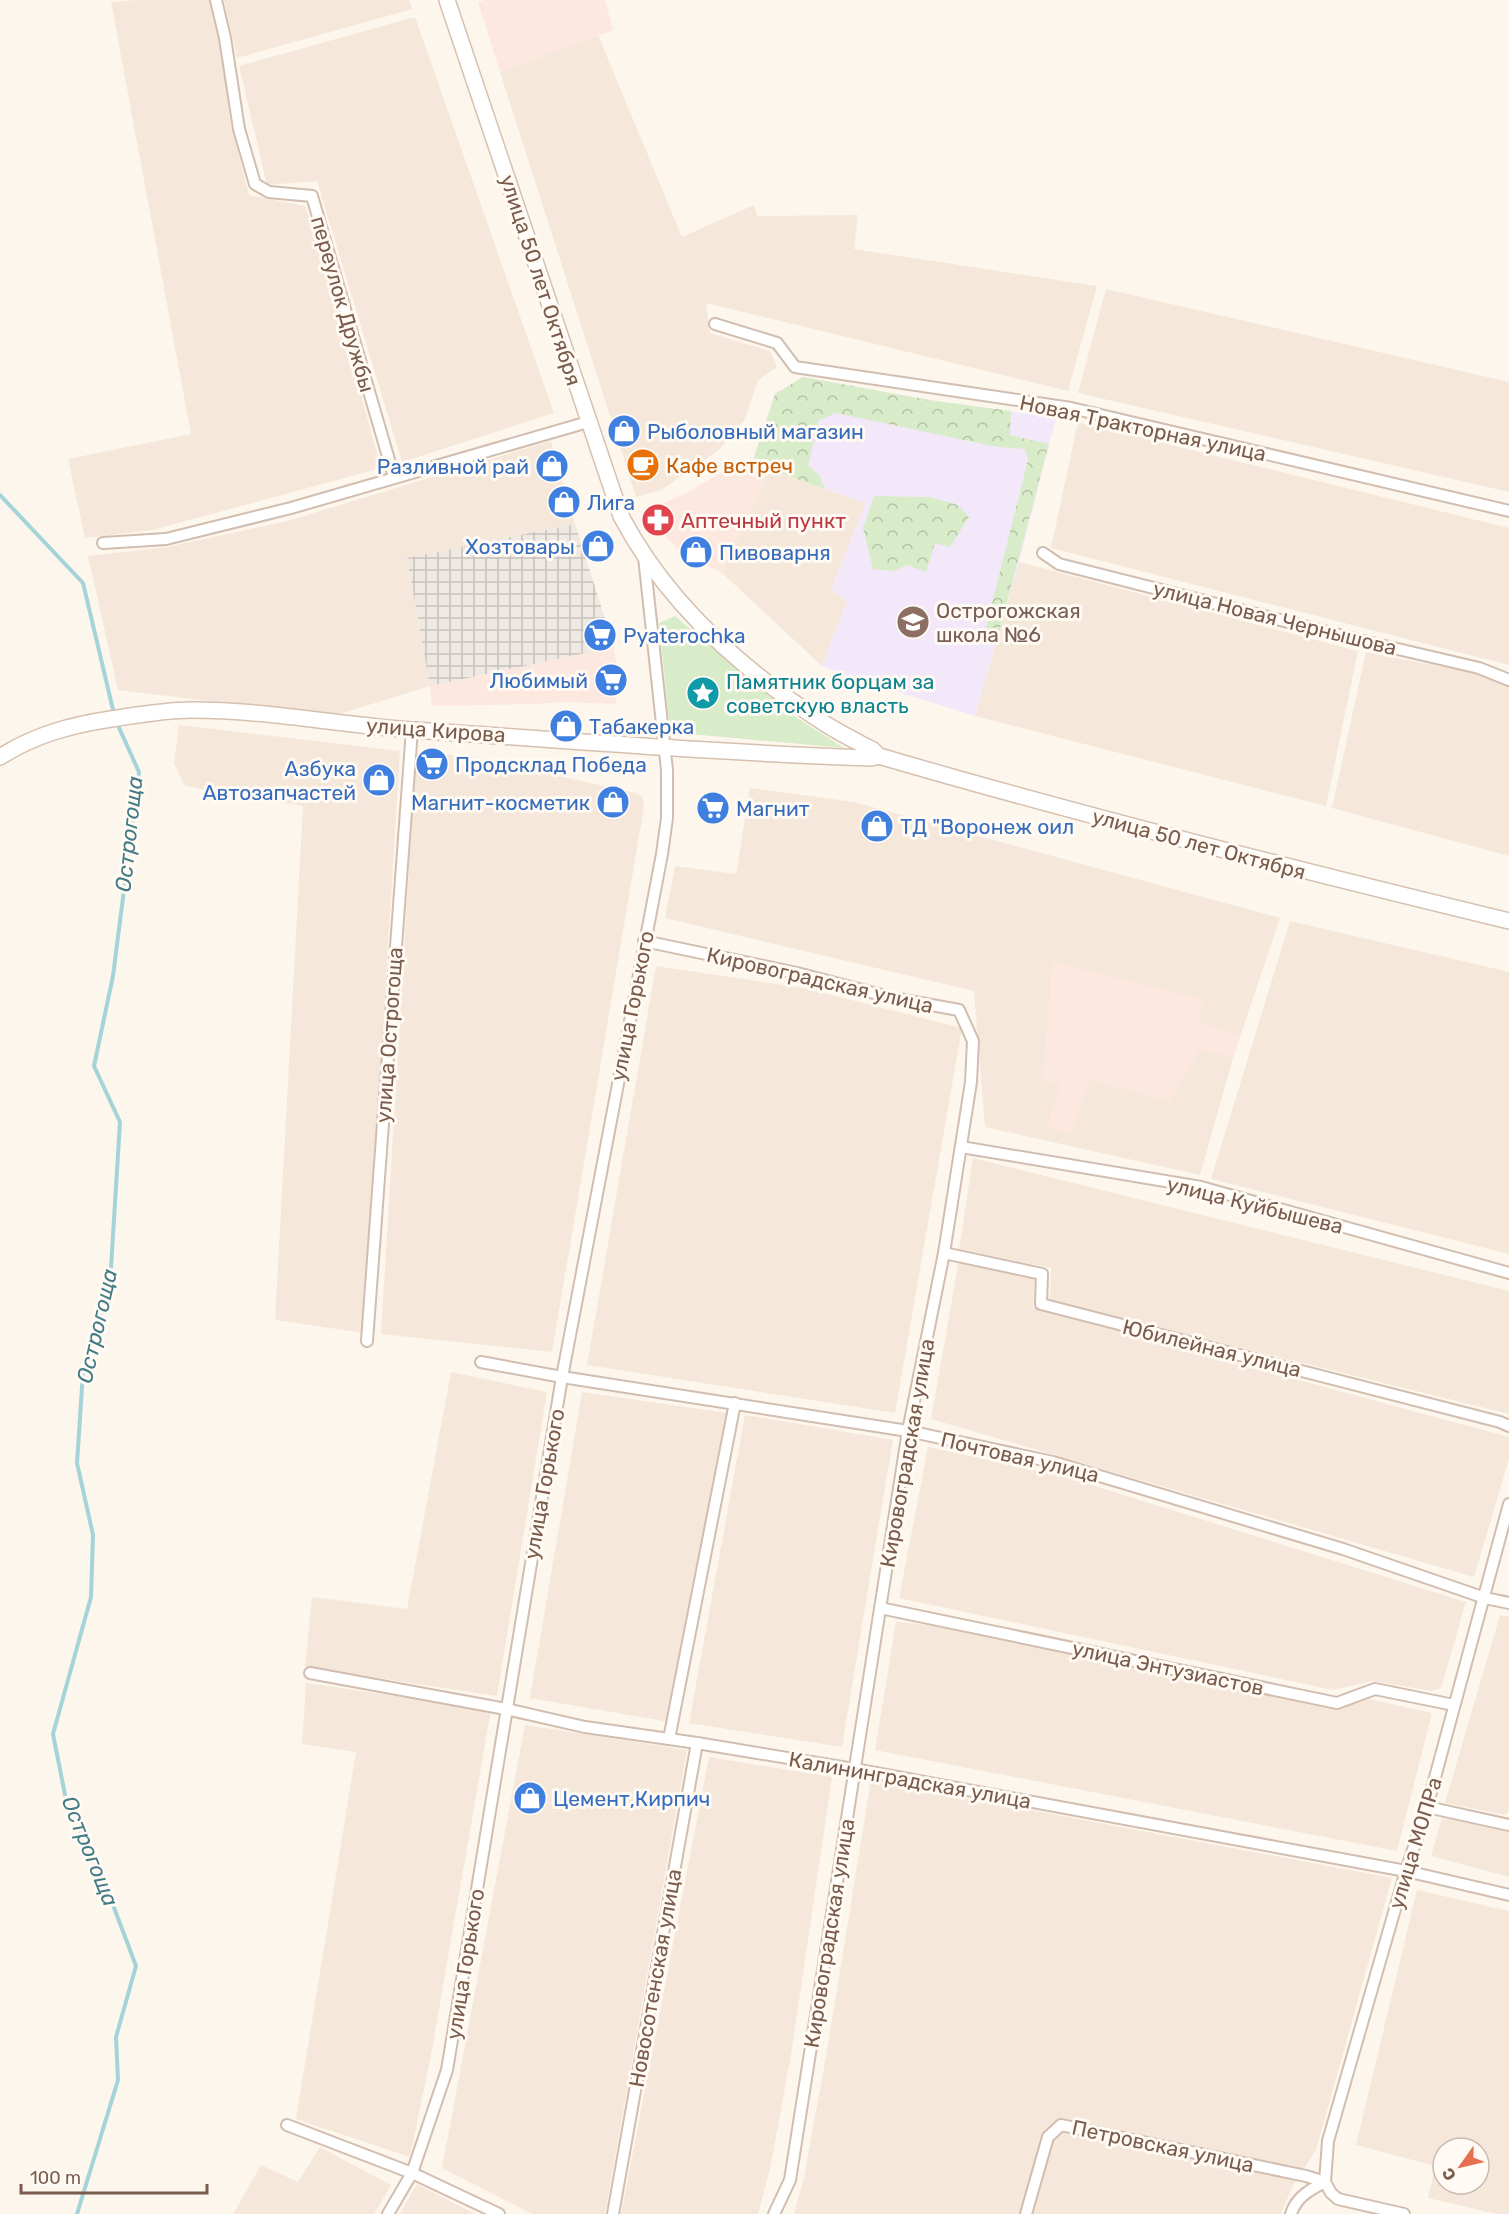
<svg xmlns="http://www.w3.org/2000/svg" width="1509" height="2214" viewBox="0 0 1509 2214" font-family="Rubik,sans-serif">
<style>
.residential{fill:#f5e8da;fill-rule:evenodd}
.commercial{fill:#fde8e0}
.industrial{fill:url(#industrial-grid)}
.education{fill:#f3e8fa}
.forest{fill:url(#forest-crowns)}
.park{fill:#d8ecc9}
.lines{fill:none;stroke-linecap:round;stroke-linejoin:round}
.stream{stroke:#a5d3da;stroke-width:4}
.minor-casing{stroke:#d1beb0;stroke-width:14}
.secondary-casing{stroke:#d6c0b0;stroke-width:18}
.minor{stroke:#fff;stroke-width:10}
.secondary{stroke:#fff;stroke-width:15}
.labels{text-anchor:middle;dominant-baseline:central;stroke-width:6;stroke-linejoin:round;paint-order:stroke}
.street-label{font-size:21px;fill:#7a5c4d;stroke:#fffaf3}
.shop-label{font-size:21px;fill:#366cbe;stroke:#fffaf3;text-anchor:start}
.food-label{font-size:21px;fill:#c56008;stroke:#fffaf3;text-anchor:start}
.health-label{font-size:21px;fill:#be3a42;stroke:#fffaf3;text-anchor:start}
.education-label{font-size:21px;fill:#785e54;stroke:#fffaf3;text-anchor:start}
.culture-label{font-size:21px;fill:#0d838f;stroke:#fffaf3;text-anchor:start}
.water-label{font-size:22px;font-style:italic;fill:#437c86;stroke:#fffaf3}
</style>
<defs>
<pattern id="industrial-grid" width="8" height="8" patternUnits="userSpaceOnUse" patternTransform="scale(1.5)"><rect width="8" height="8" fill="#efe9e4"/><path d="M0 4h8M4 0v8" fill="none" stroke="#c7c0bb"/></pattern>
<pattern id="forest-crowns" width="20" height="18" patternUnits="userSpaceOnUse" patternTransform="scale(1.5)"><rect width="20" height="18" fill="#d8ecc9"/><path d="M2 6a3 3 0 1 1 6 0M12 15a3 3 0 1 1 6 0" fill="none" stroke="#b4c2a5"/></pattern>
</defs>
<rect width="100%" height="100%" fill="#fdf6ec"/>
<g class="residential">
<polygon points="136,0 210,0 223,56 230,120 249,195 305,206 345,337 381,468 153,530 85,538 68,459 191,434 111,2"/>
<polygon points="224,0 409,0 412,9 237,58"/>
<polygon points="415,17 554,413 402,462 317,181 267,185 239,66"/>
<polygon points="598,35 682,237 754,205 757,216 858,215 854,249 1097,286 1068,391 706,303 710,333 770,351 777,367 758,380 745,419 720,449 661,490 636,497 500,72"/>
<polygon points="1106,289 1509,382 1509,492 1078,393"/>
<polygon points="1078,422 1509,528 1509,665 1051,548"/>
<polygon points="551,441 575,524 407,558 430,686 333,716 118,690 88,556 167,547 287,521"/>
<polygon points="770,470 866,503 831,590 847,601 822,666 722,573"/>
<polygon points="1019,562 1358,651 1326,806 975,716"/>
<polygon points="1366,652 1478,674 1509,686 1509,856 1332,808"/>
<polygon points="179,725 400,751 364,1333 275,1320 303,806 185,786 174,764"/>
<polygon points="416,753 467,756 636,793 643,798 644,807 552,1352 381,1334"/>
<polygon points="750,788 854,802 1280,918 1233,1058 1200,1175 985,1127 974,991 665,918 675,866 736,874"/>
<polygon points="1290,921 1509,972 1509,1254 1211,1179"/>
<polygon points="656,966 804,988 962,1028 895,1413 587,1365"/>
<polygon points="973,1158 1509,1291 1509,1414 1050,1300 1051,1268 959,1249"/>
<polygon points="959,1260 1035,1276 1033,1308 1509,1437 1509,1459 1474,1577 931,1419"/>
<polygon points="451,1372 547,1392 497,1696 305,1667 312,1597 407,1609"/>
<polygon points="582,1392 727,1413 669,1722 530,1698"/>
<polygon points="745,1415 893,1440 842,1747 689,1723"/>
<polygon points="928,1447 1063,1476 1466,1602 1441,1688 1432,1691 1372,1681 1333,1690 899,1598"/>
<polygon points="1500,1615 1509,1617 1509,1810 1506,1815 1445,1803"/>
<polygon points="896,1622 966,1628 1338,1709 1364,1698 1432,1713 1397,1851 875,1750"/>
<polygon points="306,1683 491,1710 431,2055 410,2157 296,2119 356,1752 302,1744"/>
<polygon points="525,1725 687,1750 605,2214 532,2214 442,2168"/>
<polygon points="709,1757 832,1777 791,2055 770,2169 758,2214 621,2214"/>
<polygon points="871,1780 1392,1878 1316,2150 1292,2187 1281,2214 794,2214 804,2177 827,2051"/>
<polygon points="1442,1818 1509,1830 1509,1877 1431,1856"/>
<path d="M1417 1890 1509 1911V2214H1497L1428 2198 1435 2166 1356 2145ZM1443 2148H1479V2184H1443Z"/>
<polygon points="320,2147 391,2185 374,2214 233,2214 261,2165 298,2182"/>
<polygon points="417,2184 475,2214 400,2214"/>
</g>
<g class="commercial">
<polygon points="485,0 605,0 613,30 500,72 478,2"/>
<polygon points="752,463 770,470 722,573 684,554 655,527 648,510 688,492 720,473"/>
<polygon points="614,647 617,670 616,704 564,702 535,704 432,706 430,686"/>
<polygon points="1052,962 1204,1000 1198,1021 1240,1035 1233,1058 1200,1049 1170,1101 1089,1080 1071,1134 1047,1126 1060,1084 1043,1081"/>
</g>
<polygon class="industrial" points="575,524 614,647 430,686 407,558"/>
<polygon class="education" points="803,377 929,400 1056,418 1019,562 975,716 853,678 822,666 847,601 831,590 866,503 752,463 775,394"/>
<g class="forest">
<polygon points="803,377 929,400 1011,411 1010,435 1049,444 999,632 994,635 986,627 1028,460 1025,449 997,447 836,413 818,421 808,465 819,475 825,489 752,463 775,394"/>
<polygon points="874,496 929,497 958,505 969,517 950,547 935,543 926,572 907,565 894,571 873,569 863,528"/>
</g>
<polygon class="park" points="675,616 793,715 844,748 679,733 669,720 659,623"/>
<g class="lines">
<g class="stream">
<polyline points="0,495 83,583 114,714"/>
<polyline points="77,2214 118,2080 116,2037 136,1966 101,1873 67,1805 53,1734 91,1597 93,1535 77,1463 83,1372 110,1284 120,1122 94,1066 113,976 139,772 116,721"/>
</g>
<defs>
<g id="minor">
<polyline points="216,0 225,38 239,129 255,184 269,192 312,196 394,477"/>
<polyline points="715,324 777,343 795,367 1071,408 1509,511"/>
<polyline points="103,543 166,539 291,508 588,422"/>
<polyline points="1043,553 1059,564 1355,639 1479,668 1509,680"/>
<polyline points="644,941 797,973 893,998 959,1010 973,1041 971,1082 944,1253 908,1431 790,2180 774,2214"/>
<polyline points="961,1147 1201,1187 1509,1273"/>
<polyline points="944,1253 1042,1274 1041,1304 1500,1422 1509,1426"/>
<polyline points="367,1341 412,729"/>
<polyline points="481,1362 562,1377 908,1431 1053,1462 1343,1549 1485,1598 1509,1603"/>
<polyline points="880,1608 1337,1703 1375,1689 1454,1705"/>
<polyline points="310,1673 506,1709 585,1727 697,1743 854,1769 1406,1871 1509,1895"/>
<polyline points="669,1739 735,1403"/>
<polyline points="1427,1807 1509,1825"/>
<polyline points="287,2125 412,2173 499,2214"/>
<polyline points="1325,2182 1328,2141 1406,1871 1427,1807 1509,1504"/>
<polyline points="388,2214 412,2173 447,2070 562,1377 662,854 667,818 667,770 644,557"/>
<polyline points="613,2214 697,1743"/>
<polyline points="1026,2214 1048,2137 1061,2125 1306,2176 1325,2182 1331,2193 1338,2199 1404,2214"/>
<path d="M1291 2214C1296 2197 1311 2189 1325 2182"/>
</g>
<g id="secondary">
<path d="M447 0 621 516C666 602 741 669 821 721 837 732 856 741 873 750L879 756C1088 817 1298 870 1509 921"/>
<path d="M0 757C34 735 71 725 111 719 137 715 165 710 192 710 266 710 340 725 413 730 565 740 718 753 871 758L879 756"/>
</g>
</defs>
<use href="#minor" class="minor-casing"/>
<use href="#secondary" class="secondary-casing"/>
<use href="#minor" class="minor"/>
<use href="#secondary" class="secondary"/>
</g>
<defs>
<symbol id="shop-disc" viewBox="-11 -11 22 22"><circle r="9.5" fill="#3f7fe0" stroke="#fffaf3"/><path d="M-5-2.5h2.3a2.7 3.5 0 0 1 5.4 0H5L5.5 6h-11ZM-1.5-2.5h3a1.5 2.3 0 0 0-3 0Z" fill="#fff"/></symbol>
<symbol id="cafe-disc" viewBox="-11 -11 22 22"><circle r="9.5" fill="#e8710a" stroke="#fffaf3"/><path d="M-5.5-4.5H6V0H3Q3 3.5 0 3.5H-2.5Q-5.5 3.5-5.5 0ZM3-3.2v2h1.7v-2ZM-6 4.5H4V6H-6Z" fill="#fff"/></symbol>
<symbol id="pharmacy-disc" viewBox="-11 -11 22 22"><circle r="9.5" fill="#e0444e" stroke="#fffaf3"/><path d="M-2-6h4v4h4v4h-4v4h-4v-4h-4v-4h4Z" fill="#fff"/></symbol>
<symbol id="school-disc" viewBox="-11 -11 22 22"><circle r="9.5" fill="#8d6e63" stroke="#fffaf3"/><path d="M0-5L7-2L0 1L-7-2ZM-4 1L0 2.5L4 1V4Q0 6-4 4Z" fill="#fff"/></symbol>
<symbol id="supermarket-disc" viewBox="-11 -11 22 22"><circle r="9.5" fill="#3f7fe0" stroke="#fffaf3"/><path d="M-6-5.5h2.5l.6 2H6L4.5 2H-2.5L-4.4-4H-6ZM-1.5 3.2a1.3 1.3 0 1 0 .1 0ZM3 3.2a1.3 1.3 0 1 0 .1 0Z" fill="#fff"/></symbol>
<symbol id="sight-disc" viewBox="-11 -11 22 22"><circle r="9.5" fill="#0f9aa8" stroke="#fffaf3"/><path d="M0-6L1.8-2.2L6-1.7L2.9 1.2L3.7 5.4L0 3.3L-3.7 5.4L-2.9 1.2L-6-1.7L-1.8-2.2Z" fill="#fff"/></symbol>
</defs>
<g fill-rule="evenodd">
<use href="#shop-disc" x="605" y="412" width="38" height="38"/>
<use href="#cafe-disc" x="624" y="446" width="38" height="38"/>
<use href="#shop-disc" x="533" y="447" width="38" height="38"/>
<use href="#shop-disc" x="545" y="483" width="38" height="38"/>
<use href="#pharmacy-disc" x="639" y="501" width="38" height="38"/>
<use href="#shop-disc" x="579" y="527" width="38" height="38"/>
<use href="#shop-disc" x="677" y="533" width="38" height="38"/>
<use href="#school-disc" x="894" y="603" width="38" height="38"/>
<use href="#supermarket-disc" x="581" y="616" width="38" height="38"/>
<use href="#supermarket-disc" x="592" y="661" width="38" height="38"/>
<use href="#sight-disc" x="684" y="674" width="38" height="38"/>
<use href="#shop-disc" x="547" y="707" width="38" height="38"/>
<use href="#supermarket-disc" x="413" y="745" width="38" height="38"/>
<use href="#shop-disc" x="360" y="761" width="38" height="38"/>
<use href="#shop-disc" x="594" y="783" width="38" height="38"/>
<use href="#supermarket-disc" x="694" y="789" width="38" height="38"/>
<use href="#shop-disc" x="858" y="807" width="38" height="38"/>
<use href="#shop-disc" x="511" y="1779" width="38" height="38"/>
</g>
<g class="labels">
<g class="street-label">
<text transform="translate(541 280) rotate(72)">улица 50 лет Октября</text>
<text transform="translate(343 304) rotate(74)">переулок Дружбы</text>
<text transform="translate(1143 428) rotate(12)">Новая Тракторная улица</text>
<text transform="translate(1275 618) rotate(14)">улица Новая Чернышова</text>
<text transform="translate(436 730) rotate(4)">улица Кирова</text>
<text transform="translate(1199 844) rotate(15)">улица 50 лет Октября</text>
<text transform="translate(820 980) rotate(13)">Кировоградская улица</text>
<text transform="translate(632 1006) rotate(-79)">улица Горького</text>
<text transform="translate(389 1035) rotate(-86)">улица Острогоща</text>
<text transform="translate(1255 1205) rotate(14)">улица Куйбышева</text>
<text transform="translate(1212 1348) rotate(14)">Юбилейная улица</text>
<text transform="translate(907 1453) rotate(-80)">Кировоградская улица</text>
<text transform="translate(1020 1457) rotate(13)">Почтовая улица</text>
<text transform="translate(544 1484) rotate(-80)">улица Горького</text>
<text transform="translate(1168 1668) rotate(12)">улица Энтузиастов</text>
<text transform="translate(910 1780) rotate(10)">Калининградская улица</text>
<text transform="translate(1415 1843) rotate(-73)">улица МОПРа</text>
<text transform="translate(829 1933) rotate(-81)">Кировоградская улица</text>
<text transform="translate(465 1964) rotate(-81)">улица Горького</text>
<text transform="translate(655 1978) rotate(-80)">Новосотенская улица</text>
<text transform="translate(1163 2146) rotate(12)">Петровская улица</text>
</g>
<g class="shop-label">
<text x="647" y="431">Рыболовный магазин</text>
<text x="529" y="466" text-anchor="end">Разливной рай</text>
<text x="587" y="502">Лига</text>
<text x="575" y="546" text-anchor="end">Хозтовары</text>
<text x="719" y="552">Пивоварня</text>
<text x="623" y="635">Pyaterochka</text>
<text x="588" y="680" text-anchor="end">Любимый</text>
<text x="589" y="726">Табакерка</text>
<text x="455" y="764">Продсклад Победа</text>
<text x="356" y="768" text-anchor="end">Азбука<tspan x="356" dy="24">Автозапчастей</tspan></text>
<text x="590" y="802" text-anchor="end">Магнит-косметик</text>
<text x="736" y="808">Магнит</text>
<text x="900" y="826">ТД "Воронеж оил</text>
<text x="553" y="1798">Цемент,Кирпич</text>
</g>
<g class="food-label">
<text x="666" y="465">Кафе встреч</text>
</g>
<g class="health-label">
<text x="681" y="520">Аптечный пункт</text>
</g>
<g class="education-label">
<text x="936" y="610">Острогожская<tspan x="936" dy="24">школа №6</tspan></text>
</g>
<g class="culture-label">
<text x="726" y="681">Памятник борцам за<tspan x="726" dy="24">советскую власть</tspan></text>
</g>
<g class="water-label">
<text transform="translate(129 834) rotate(-84)">Острогоща</text>
<text transform="translate(97 1326) rotate(-77)">Острогоща</text>
<text transform="translate(90 1851) rotate(68)">Острогоща</text>
</g>
</g>
<g transform="translate(1461 2166) rotate(236)"><circle r="28" fill="#fffaf3" stroke="#cabbb1" stroke-width="1.5"/>
<path d="M0-4.5L10 22L0 15L-10 22Z" fill="#e76f51"/>
<text y="-9" font-size="16" font-weight="bold" text-anchor="middle" fill="#7a5c4d">С</text>
</g>
<path d="M21 2184v9h186v-9" fill="none" stroke="#7a5c4d" stroke-width="3"/>
<text x="30" y="2184" font-size="18" fill="#7a5c4d" stroke="#fffaf3" stroke-width="4.5" paint-order="stroke">100 m</text>
</svg>
